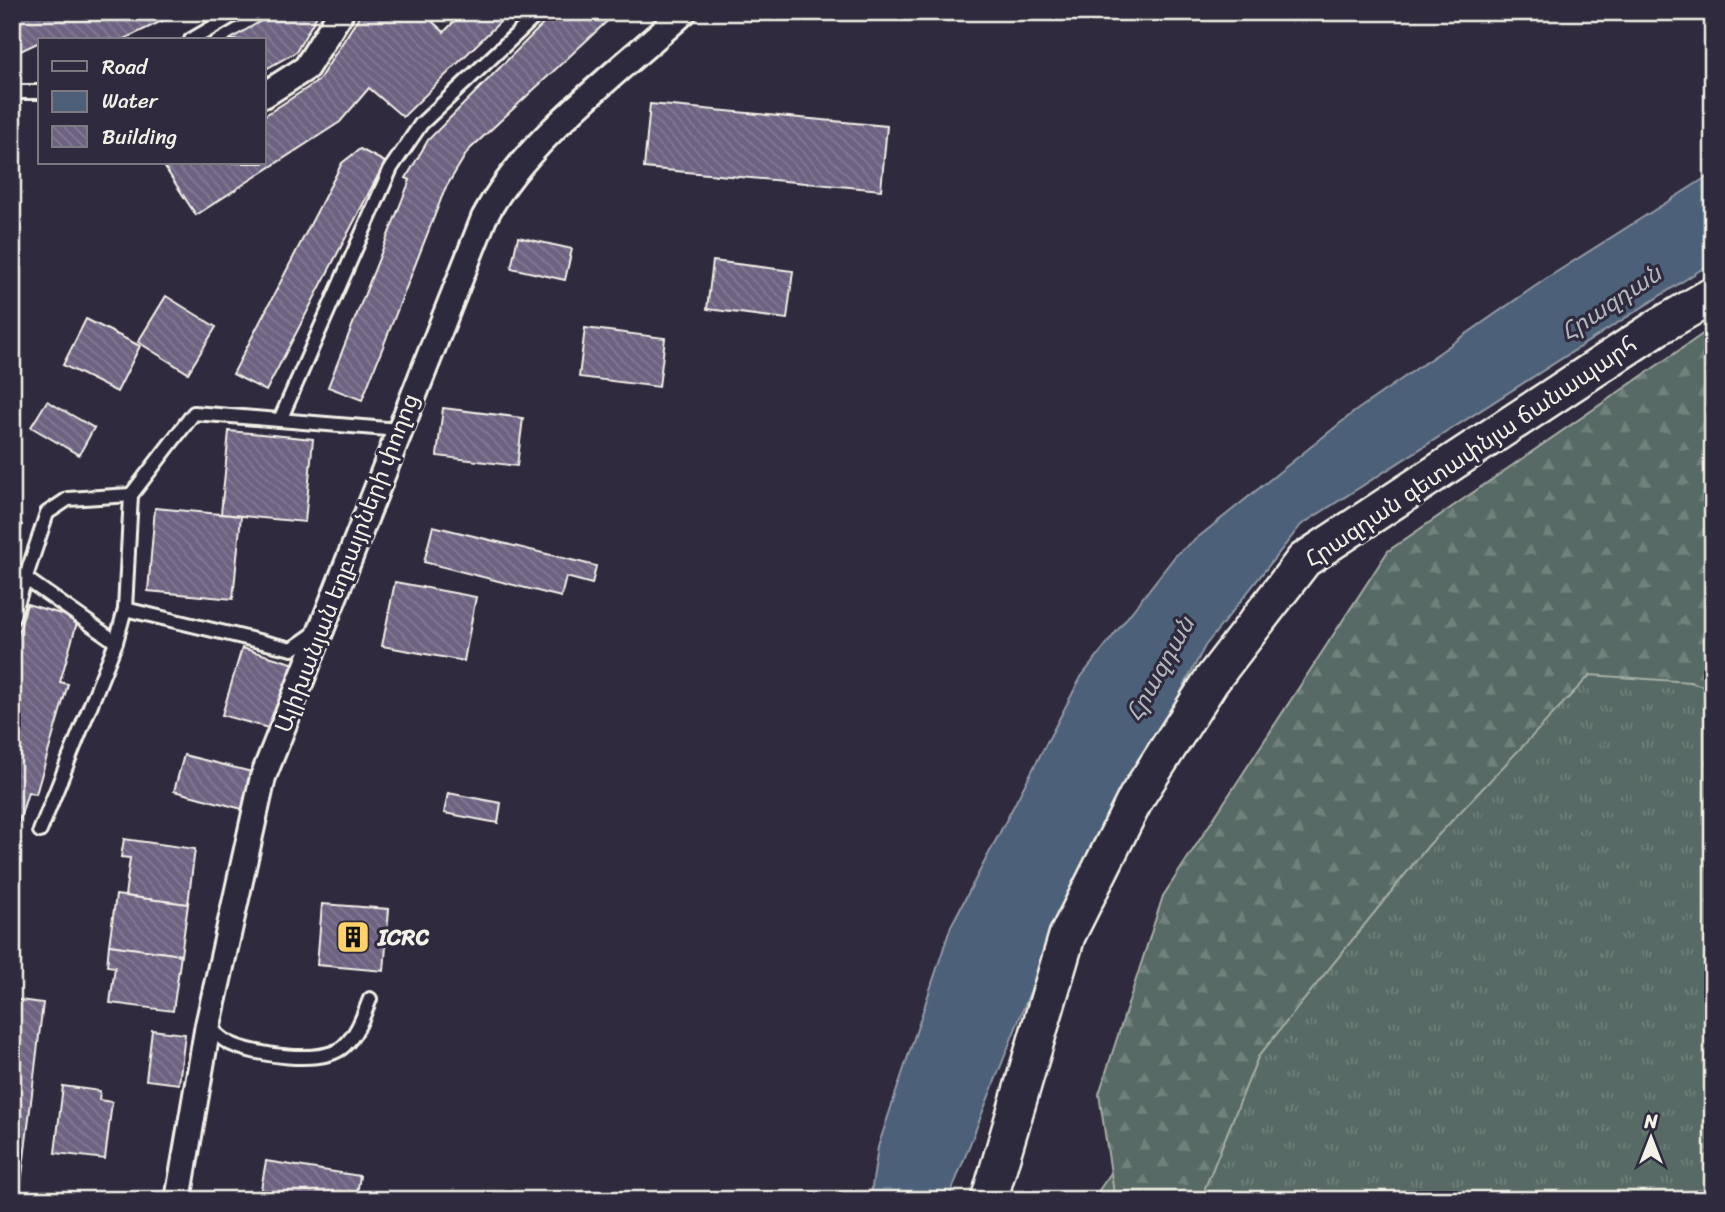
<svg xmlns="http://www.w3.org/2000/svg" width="1725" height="1212" viewBox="0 0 1725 1212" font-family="Sriracha,'Noto Sans Armenian',sans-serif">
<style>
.grass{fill:url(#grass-tufts);stroke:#a6aea6;stroke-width:2}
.forest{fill:url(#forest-firs);stroke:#a6aea6;stroke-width:2}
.water{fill:#4e6079;stroke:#909aa5;stroke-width:2}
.building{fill:url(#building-back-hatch);stroke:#f4f1e8;stroke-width:2}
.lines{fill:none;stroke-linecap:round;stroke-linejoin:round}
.lane-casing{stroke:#f4f1e8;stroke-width:18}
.street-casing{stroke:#f4f1e8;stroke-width:30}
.secondary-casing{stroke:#f4f1e8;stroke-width:40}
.lane{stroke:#2f2a3d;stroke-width:12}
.street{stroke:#2f2a3d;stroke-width:24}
.secondary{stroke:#2f2a3d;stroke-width:35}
.labels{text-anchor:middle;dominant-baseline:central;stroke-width:6;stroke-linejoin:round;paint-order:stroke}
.street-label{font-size:23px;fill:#f4f1e8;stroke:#2f2a3d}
.poi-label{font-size:23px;font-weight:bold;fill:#f4f1e8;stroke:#2f2a3d;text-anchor:start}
.water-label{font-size:24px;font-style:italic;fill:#b2b7bc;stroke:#2f2a3d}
</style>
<defs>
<pattern id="grass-tufts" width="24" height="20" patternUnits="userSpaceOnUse" patternTransform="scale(1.75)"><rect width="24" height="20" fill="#586b65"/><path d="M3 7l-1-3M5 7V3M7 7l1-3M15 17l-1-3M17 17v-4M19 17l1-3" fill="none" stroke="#71817b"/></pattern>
<pattern id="forest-firs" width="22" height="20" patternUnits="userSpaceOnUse" patternTransform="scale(1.75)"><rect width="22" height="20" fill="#586b65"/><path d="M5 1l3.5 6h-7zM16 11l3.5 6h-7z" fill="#71817b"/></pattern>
<pattern id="building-back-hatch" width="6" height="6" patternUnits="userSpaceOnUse" patternTransform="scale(1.75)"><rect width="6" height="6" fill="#6d6381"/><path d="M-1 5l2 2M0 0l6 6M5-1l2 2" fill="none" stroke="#827a93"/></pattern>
</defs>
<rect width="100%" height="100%" fill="#2f2a3d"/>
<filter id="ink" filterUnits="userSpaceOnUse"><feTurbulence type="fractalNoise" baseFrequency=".0143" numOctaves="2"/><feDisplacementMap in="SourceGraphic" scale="14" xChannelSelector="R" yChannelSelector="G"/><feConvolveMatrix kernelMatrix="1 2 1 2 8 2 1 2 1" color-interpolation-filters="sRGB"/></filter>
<g filter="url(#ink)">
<polygon class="grass" points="1713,366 1713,1200 1092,1200 1137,1136"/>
<polygon class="forest" points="1713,327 1713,689 1690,682 1590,675 1428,846 1258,1057 1205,1188 1208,1200 1115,1200 1099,1094 1163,896 1388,551"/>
<polygon class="water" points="1713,173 1713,262 1301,525 1205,646 1050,941 948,1200 870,1200 878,1147 951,926 1081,677 1176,555 1354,412 1547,278"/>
<g class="building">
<polygon points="12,12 181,12 122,40 48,38 12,55"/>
<polygon points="276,12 319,12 296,52 264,70 264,40 229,40"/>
<polygon points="362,12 436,12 433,22 444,32 463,12 510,12 403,117 369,88 340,122 196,215 162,163 264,163 264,116 318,81"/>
<polygon points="555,12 617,12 468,151 445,189 362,400 328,387 410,180 406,178 428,140"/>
<polygon points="650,104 887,126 881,190 644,168"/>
<polygon points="360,149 385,162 266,391 233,374 342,163"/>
<polygon points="518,237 572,249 565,280 511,268"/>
<polygon points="713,261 793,271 787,319 707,309"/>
<polygon points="166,296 216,327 188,373 138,342"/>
<polygon points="86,319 140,346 117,392 63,365"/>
<polygon points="585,328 665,338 659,387 579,377"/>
<polygon points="47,401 94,428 79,455 31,427"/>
<polygon points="443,408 523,418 517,466 437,456"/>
<polygon points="229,431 313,439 305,522 221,514"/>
<polygon points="155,508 241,516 233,599 148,591"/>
<polygon points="12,521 22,525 12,557"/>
<polygon points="433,526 596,566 592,584 566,577 561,597 424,562"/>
<polygon points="395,582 476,597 464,661 382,646"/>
<polygon points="27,604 78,619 60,682 68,684 36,794 28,792 13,842 12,655"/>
<polygon points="242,648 295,664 275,730 222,715"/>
<polygon points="184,755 256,773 246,810 174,791"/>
<polygon points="448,793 501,803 498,823 444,813"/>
<polygon points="124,839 195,849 188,904 125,896 130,858 121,857"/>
<polygon points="116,895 188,904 181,955 109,945"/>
<polygon points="322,904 389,909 384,971 317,965"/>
<polygon points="109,945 181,955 173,1011 110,1003 115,967 107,966"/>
<polygon points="12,999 43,1003 19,1200 12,1200"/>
<polygon points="152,1030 185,1034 179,1084 146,1080"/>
<polygon points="63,1086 100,1091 99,1100 112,1102 105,1159 55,1153"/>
<polygon points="266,1161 360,1176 356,1200 259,1200"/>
</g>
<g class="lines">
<defs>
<g id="lane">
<polyline points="191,40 239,12"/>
<polyline points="12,92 40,92"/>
<polyline points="280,420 391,168 421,124 540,12"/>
<polyline points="25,578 116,642"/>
<polyline points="125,609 131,495 194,413 399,430"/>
<polyline points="12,619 47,513 68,499 131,495"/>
<polyline points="40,831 116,642 125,609 292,649 315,633"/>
<path d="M208 1026C214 1031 221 1039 229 1043 253 1055 323 1066 344 1046 358 1033 363 1016 370 999"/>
</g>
<g id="street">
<polyline points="264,95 306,68 341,12"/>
<path d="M178 1200 208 1025 263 777 484 218C524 141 619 72 684 12"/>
</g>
<polyline id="secondary" points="989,1200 1067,936 1136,798 1211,681 1304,560 1658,327 1713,295"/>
</defs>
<use href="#lane" class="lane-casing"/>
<use href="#street" class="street-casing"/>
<use href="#secondary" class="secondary-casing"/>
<use href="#lane" class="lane"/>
<use href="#street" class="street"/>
<use href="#secondary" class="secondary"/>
</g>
</g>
<defs>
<symbol id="building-square" viewBox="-11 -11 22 22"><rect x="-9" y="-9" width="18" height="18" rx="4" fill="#ffd166" stroke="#2f2a3d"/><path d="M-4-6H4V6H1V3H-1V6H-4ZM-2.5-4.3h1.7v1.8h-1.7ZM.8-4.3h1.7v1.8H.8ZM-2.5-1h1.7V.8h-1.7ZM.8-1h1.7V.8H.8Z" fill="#111"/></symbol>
</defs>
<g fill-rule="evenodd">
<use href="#building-square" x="334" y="918" width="38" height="38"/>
</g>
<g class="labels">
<g class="street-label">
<text transform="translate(1471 452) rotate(-34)">Հրազդան գետափնյա ճանապարհ</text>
<text transform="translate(347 563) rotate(-69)">Ալիխանյան եղբայրների փողոց</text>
</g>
<g class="poi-label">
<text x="378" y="937">ICRC</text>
</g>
<g class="water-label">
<text transform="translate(1611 303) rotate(-34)">Հրազդան</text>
<text transform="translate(1160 669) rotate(-61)">Հրազդան</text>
</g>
</g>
<rect width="1725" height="1212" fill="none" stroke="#2f2a3d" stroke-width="42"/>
<rect x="21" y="21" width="1683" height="1170" fill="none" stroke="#f4f1e8" stroke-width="2.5" filter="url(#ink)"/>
<rect x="38" y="38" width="228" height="126" fill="#2f2a3d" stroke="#7e7a81" stroke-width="2"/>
<rect x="52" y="61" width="35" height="10" fill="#2f2a3d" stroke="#7e7a81" stroke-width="2"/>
<text x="102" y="74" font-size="21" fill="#f4f1e8">Road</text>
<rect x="52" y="91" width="35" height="21" fill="#4e6079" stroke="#7e7a81" stroke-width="2"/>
<text x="102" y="108" font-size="21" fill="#f4f1e8">Water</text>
<rect x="52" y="126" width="35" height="21" fill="url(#building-back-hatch)" stroke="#7e7a81" stroke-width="2"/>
<text x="102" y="144" font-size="21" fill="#f4f1e8">Building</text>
<g transform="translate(1651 1138)" stroke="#2f2a3d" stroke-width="5" paint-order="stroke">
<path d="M0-5L12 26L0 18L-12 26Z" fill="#f4f1e8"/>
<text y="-10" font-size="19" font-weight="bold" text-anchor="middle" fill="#f4f1e8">N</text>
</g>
</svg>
